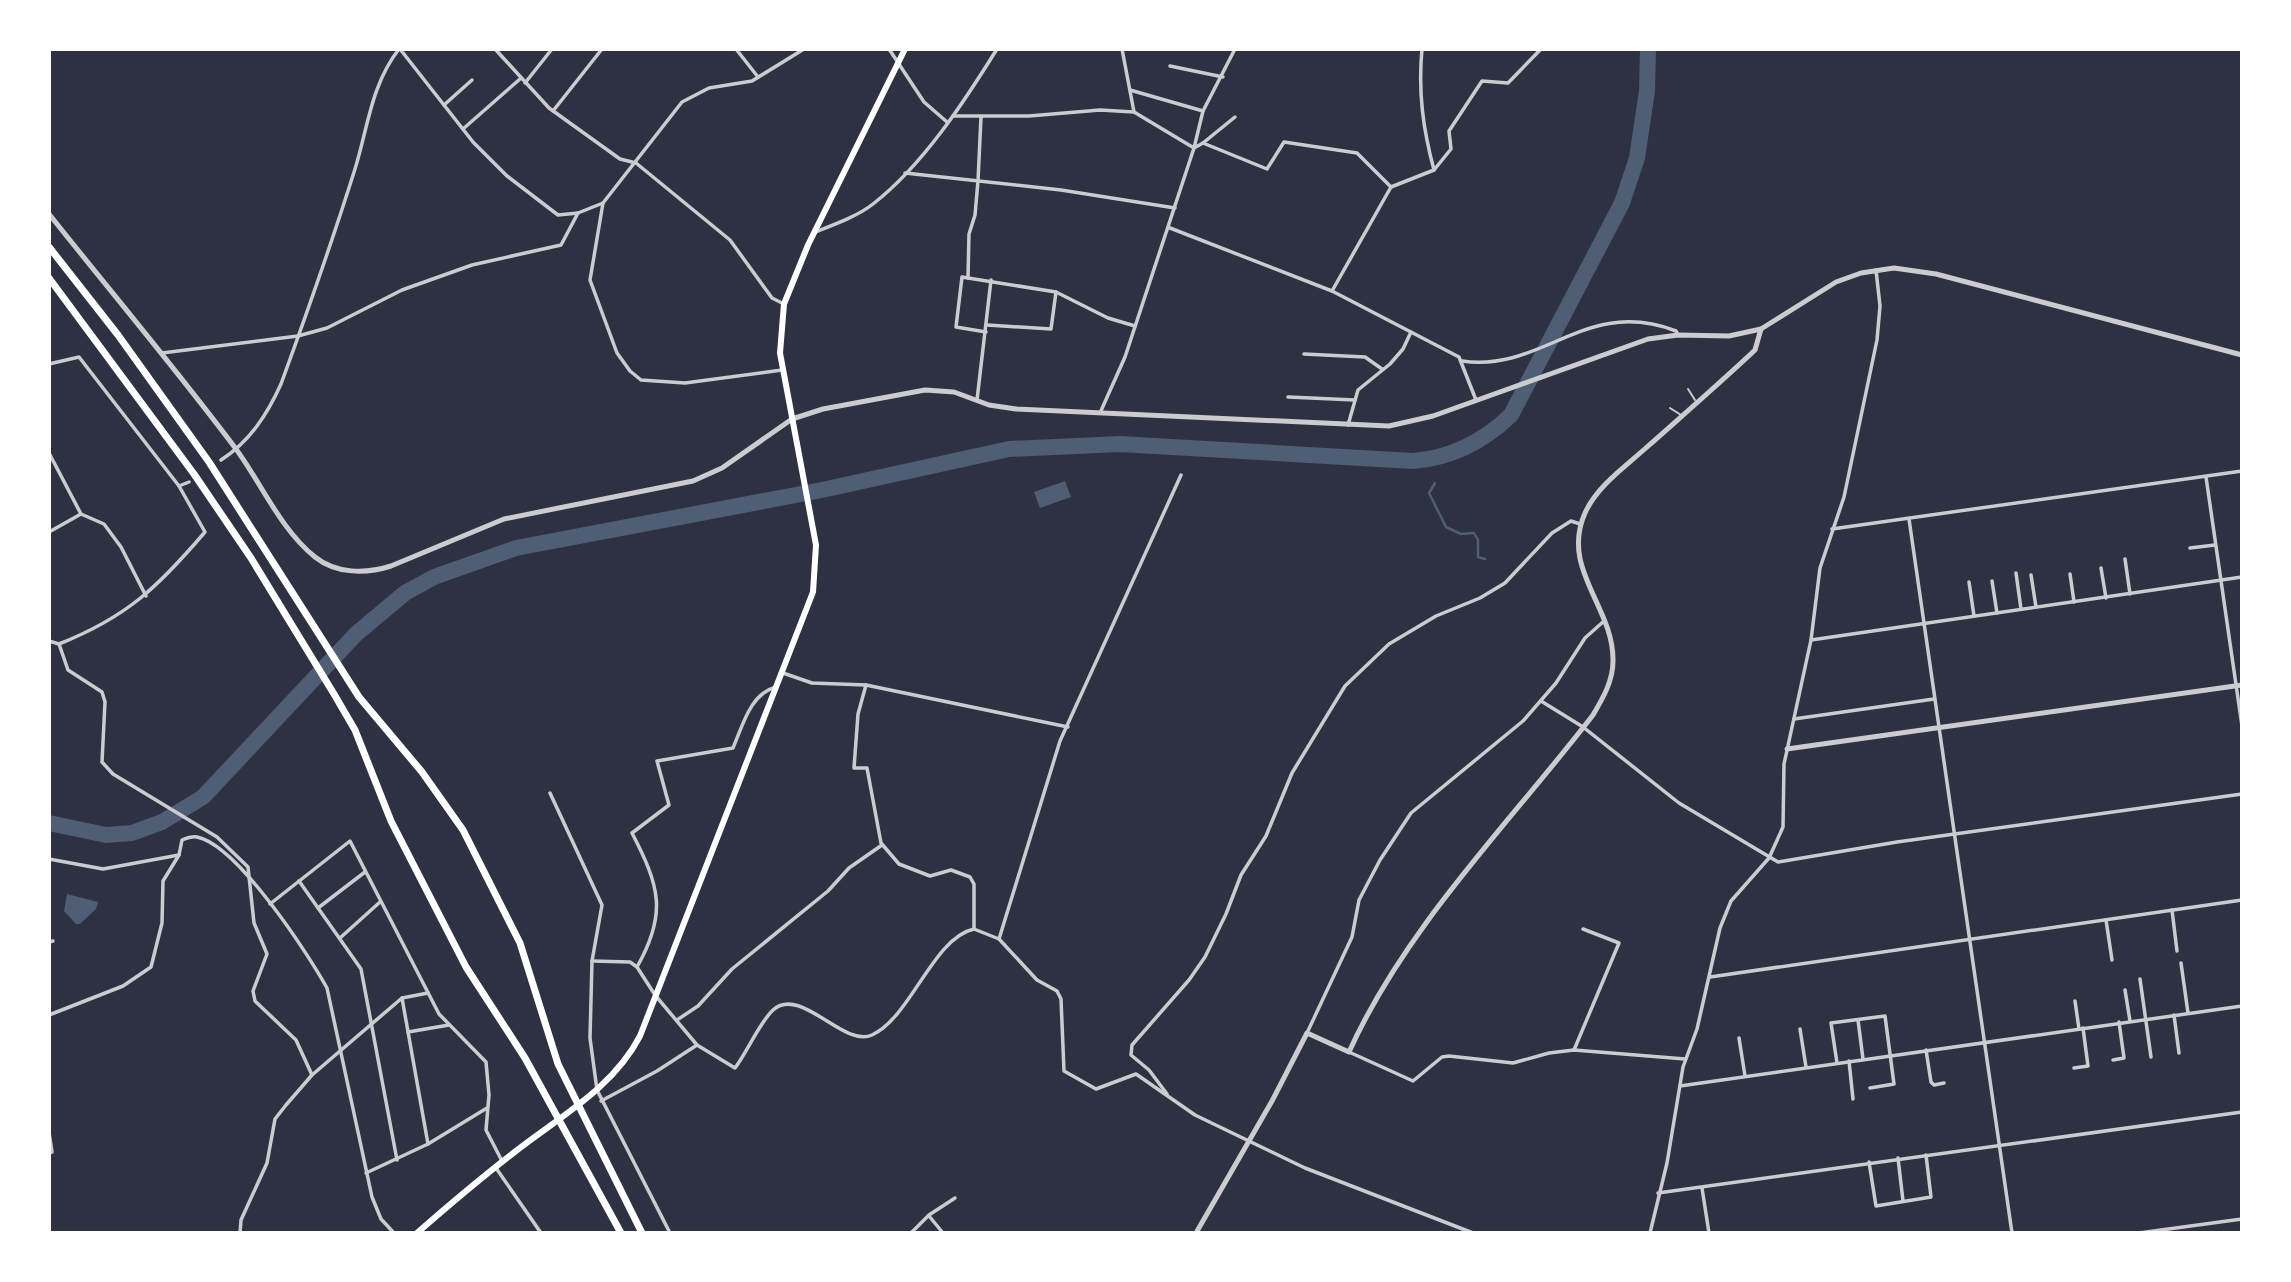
<svg xmlns="http://www.w3.org/2000/svg" width="2291" height="1282" viewBox="0 0 2291 1282" font-family="'Open Sans',sans-serif">
<style>
.water{fill:#4f5d75}
.lines{fill:none;stroke-linecap:round;stroke-linejoin:round}
.stream{stroke:#4f5d75;stroke-width:2.5}
.river{stroke:#4f5d75;stroke-width:16}
.service{stroke:#caccd0;stroke-width:2}
.minor{stroke:#caccd0;stroke-width:3.5}
.tertiary{stroke:#caccd0;stroke-width:5}
.primary{stroke:#fff;stroke-width:6}
.motorway{stroke:#fff;stroke-width:7}
</style>
<rect width="100%" height="100%" fill="#2d3142"/>
<g class="water">
<polygon points="1065,481 1071,497 1040,508 1034,492"/>
<polygon points="67,894 98,902 96,909 80,924 76,924 64,911"/>
</g>
<g class="lines">
<g class="stream">
<polyline points="1431,460 1431,465"/>
<polyline points="1435,483 1429,493 1446,527 1461,534 1474,533 1478,540 1478,557 1485,559"/>
</g>
<path class="river" d="M49 823 106 835 132 833 162 822 203 797 356 634 405 593 434 577 516 548 822 490 1009 449 1120 444 1413 461C1452 458 1483 442 1511 415L1622 203 1637 158 1647 91 1648 49"/>
<g class="service">
<polyline points="1688,389 1695,400"/>
<polyline points="1670,408 1681,415"/>
</g>
<g class="minor">
<polyline points="400,49 473,142 507,176 558,215 578,213 603,203 682,102 709,88 752,81 804,49"/>
<polyline points="495,49 549,108 620,159 636,163 730,240 772,298 784,304"/>
<polyline points="736,49 758,77"/>
<polyline points="889,49 924,102 947,122"/>
<polyline points="1122,49 1134,112"/>
<polyline points="1170,66 1223,77"/>
<polyline points="525,83 552,49"/>
<polyline points="1130,90 1203,111"/>
<polyline points="444,105 472,80"/>
<polyline points="553,111 602,49"/>
<polyline points="953,116 1029,116 1100,110 1134,112 1194,148 1125,357 1100,413"/>
<polyline points="981,117 978,181 975,215 969,234 968,278 962,277 956,327 986,332"/>
<polyline points="463,129 520,79"/>
<polyline points="1203,143 1235,117"/>
<polyline points="1194,148 1203,143 1267,169 1284,142 1357,153 1391,187"/>
<polyline points="1194,148 1203,111 1235,49"/>
<polyline points="1434,170 1451,149 1449,131 1482,81 1508,83 1541,49"/>
<polyline points="905,173 1061,190 1175,208"/>
<polyline points="603,203 590,280 617,353 630,371 641,380 685,383 782,370"/>
<polyline points="1170,228 1332,291 1459,357 1476,400"/>
<path d="M815 232C833 225 858 216 873 204 923 165 964 102 997 49"/>
<polyline points="968,278 1056,292 1108,318 1135,326"/>
<path d="M1332 291 1391 187 1434 170C1423 129 1418 92 1422 49"/>
<polyline points="987,325 1051,329 1056,292"/>
<polyline points="162,353 298,336 327,328 402,290 472,265 561,245 578,213"/>
<polyline points="1304,354 1365,357 1382,369"/>
<path d="M1462 361C1544 373 1584 296 1676 331L1678 335"/>
<path d="M49 364 79 357 179 486 205 532C158 587 127 617 59 644L49 641"/>
<polyline points="1288,397 1355,400"/>
<polyline points="977,400 991,280"/>
<polyline points="1348,425 1358,390 1390,364 1403,349 1411,332"/>
<polyline points="49,453 81,514 104,524 121,547 146,596"/>
<path d="M221 460C250 441 267 415 281 384 307 313 332 242 355 169 368 127 371 85 399 49"/>
<polyline points="1181,475 1060,741 999,939 1037,980 1057,991 1061,999 1064,1071 1096,1089 1136,1074 1195,1115 1305,1168 1473,1233"/>
<polyline points="2206,477 2242,726"/>
<polyline points="179,486 189,482"/>
<polyline points="1909,519 2012,1233"/>
<polyline points="1832,529 2242,471"/>
<polyline points="49,532 81,514"/>
<polyline points="2190,548 2215,545"/>
<polyline points="2125,559 2130,594"/>
<polyline points="2101,568 2106,598"/>
<polyline points="2016,573 2021,609"/>
<polyline points="2070,574 2074,602"/>
<polyline points="2031,575 2036,607"/>
<polyline points="1992,581 1997,613"/>
<polyline points="1969,582 1974,616"/>
<polyline points="1811,640 2242,577"/>
<polyline points="59,644 68,670 102,692 105,702 102,762 113,774 217,837 248,867 254,923 267,954 253,991 255,1001 296,1040 312,1075"/>
<polyline points="783,673 812,683 866,685 1068,727"/>
<polyline points="866,685 858,714 854,768 867,768 881,843 899,864 930,876 951,870 970,877 974,884 974,929 999,939"/>
<path d="M776 687C750 694 743 725 733 748L657 761 669 805 632 833C659 885 668 913 637 967L655 995 697 1045 735 1068C747 1052 760 1022 773 1010 801 985 843 1048 872 1035 911 1017 933 938 974 929"/>
<polyline points="1541,701 1583,727 1679,803 1778,862 1897,842 2242,794"/>
<polyline points="1794,719 1934,699"/>
<polyline points="550,793 602,905 592,961 590,1038 597,1090 670,1233"/>
<polyline points="49,859 103,869 179,855"/>
<polyline points="299,881 361,969 397,1160"/>
<polyline points="270,904 350,841 439,1014 486,1062 489,1095 486,1130 502,1161"/>
<polyline points="318,908 365,872"/>
<polyline points="2172,910 2177,951"/>
<polyline points="2106,920 2112,960"/>
<polyline points="340,938 380,902"/>
<polyline points="49,942 53,941"/>
<polyline points="592,961 630,962 637,967"/>
<polyline points="2181,963 2188,1013"/>
<polyline points="1710,977 2242,900"/>
<polyline points="2140,979 2151,1057"/>
<polyline points="2125,990 2130,1021"/>
<polyline points="402,998 428,1144"/>
<polyline points="2075,1001 2079,1029"/>
<path d="M49 1015 123 986 151 967 162 923 163 881 179 855 182 840C187 838 192 836 197 837 237 845 307 952 327 988L372 1197 381 1219 394 1233"/>
<polyline points="2174,1015 2179,1053"/>
<polyline points="677,1020 698,1006 732,969 828,891 849,868 882,845"/>
<polyline points="1858,1020 1863,1059"/>
<polyline points="1800,1029 1806,1067"/>
<polyline points="408,1032 449,1025"/>
<polyline points="1307,1033 1352,937 1359,900 1380,860 1411,813 1523,721 1556,683 1585,638 1604,621"/>
<polyline points="1739,1038 1745,1076"/>
<polyline points="1574,1050 1619,943 1583,929"/>
<polyline points="1926,1050 1931,1082 1934,1085 1944,1083"/>
<polyline points="1349,1052 1413,1081 1442,1057 1449,1056 1513,1063 1549,1053 1574,1050 1685,1059"/>
<polyline points="2113,1060 2124,1058 2119,1022"/>
<polyline points="1849,1061 1853,1099"/>
<polyline points="1837,1063 1831,1023 1885,1016 1894,1084 1870,1088"/>
<polyline points="2074,1068 2088,1066 2083,1028"/>
<polyline points="1680,1086 2242,1006"/>
<polyline points="1167,1094 1149,1070 1131,1055 1132,1045 1189,980 1205,957 1226,914 1241,875 1266,836 1292,773 1345,686 1389,644 1436,616 1480,598 1505,583 1552,533 1571,521 1580,524"/>
<polyline points="601,1101 657,1071 697,1045"/>
<polyline points="49,1132 52,1152 49,1153"/>
<polyline points="1898,1158 1903,1201"/>
<polyline points="1869,1162 1876,1206 1931,1197 1926,1155"/>
<polyline points="496,1168 541,1233"/>
<polyline points="366,1173 428,1144 487,1108"/>
<polyline points="1702,1188 1709,1233"/>
<polyline points="1658,1193 2242,1112"/>
<polyline points="929,1216 943,1233"/>
<polyline points="240,1233 241,1220 267,1163 275,1119 286,1105 312,1075 402,998 428,993"/>
<polyline points="911,1233 929,1215 955,1198"/>
<polyline points="1650,1233 1667,1163 1683,1067 1697,1029 1720,928 1731,901 1769,858 1783,827 1784,764 1811,640 1820,568 1844,497 1877,340 1880,306 1876,270"/>
<polyline points="2139,1233 2242,1219"/>
</g>
<g class="tertiary">
<path d="M49 214C111 292 176 369 236 449 261 483 281 530 315 557 336 574 366 574 391 566L504 519 693 481 722 468 792 419 823 409 925 390 954 392 989 405 1016 409 1389 426 1433 416 1648 339 1678 335 1729 336 1761 329 1836 282 1861 273 1894 268 1936 274 2242 355"/>
<polyline points="1787,749 2242,685"/>
<path d="M1196 1233 1272 1101 1307 1033 1349 1052C1406 926 1509 824 1593 715 1603 698 1613 681 1613 661 1614 607 1560 569 1585 513 1597 486 1626 466 1647 447 1683 415 1720 383 1755 350L1761 329"/>
</g>
<path class="primary" d="M417 1233C449 1205 482 1177 516 1151 561 1116 613 1088 640 1036L813 592 816 545 780 353 784 304 808 245 905 49"/>
<g class="motorway">
<polyline points="49,247 118,335 209,462 359,697 422,772 463,830 520,943 558,1064 642,1233"/>
<polyline points="49,278 194,474 251,558 334,694 355,730 391,821 466,967 525,1058 621,1233"/>
</g>
</g>
<rect width="2291" height="1282" fill="none" stroke="#ffffff" stroke-width="102"/>
</svg>
